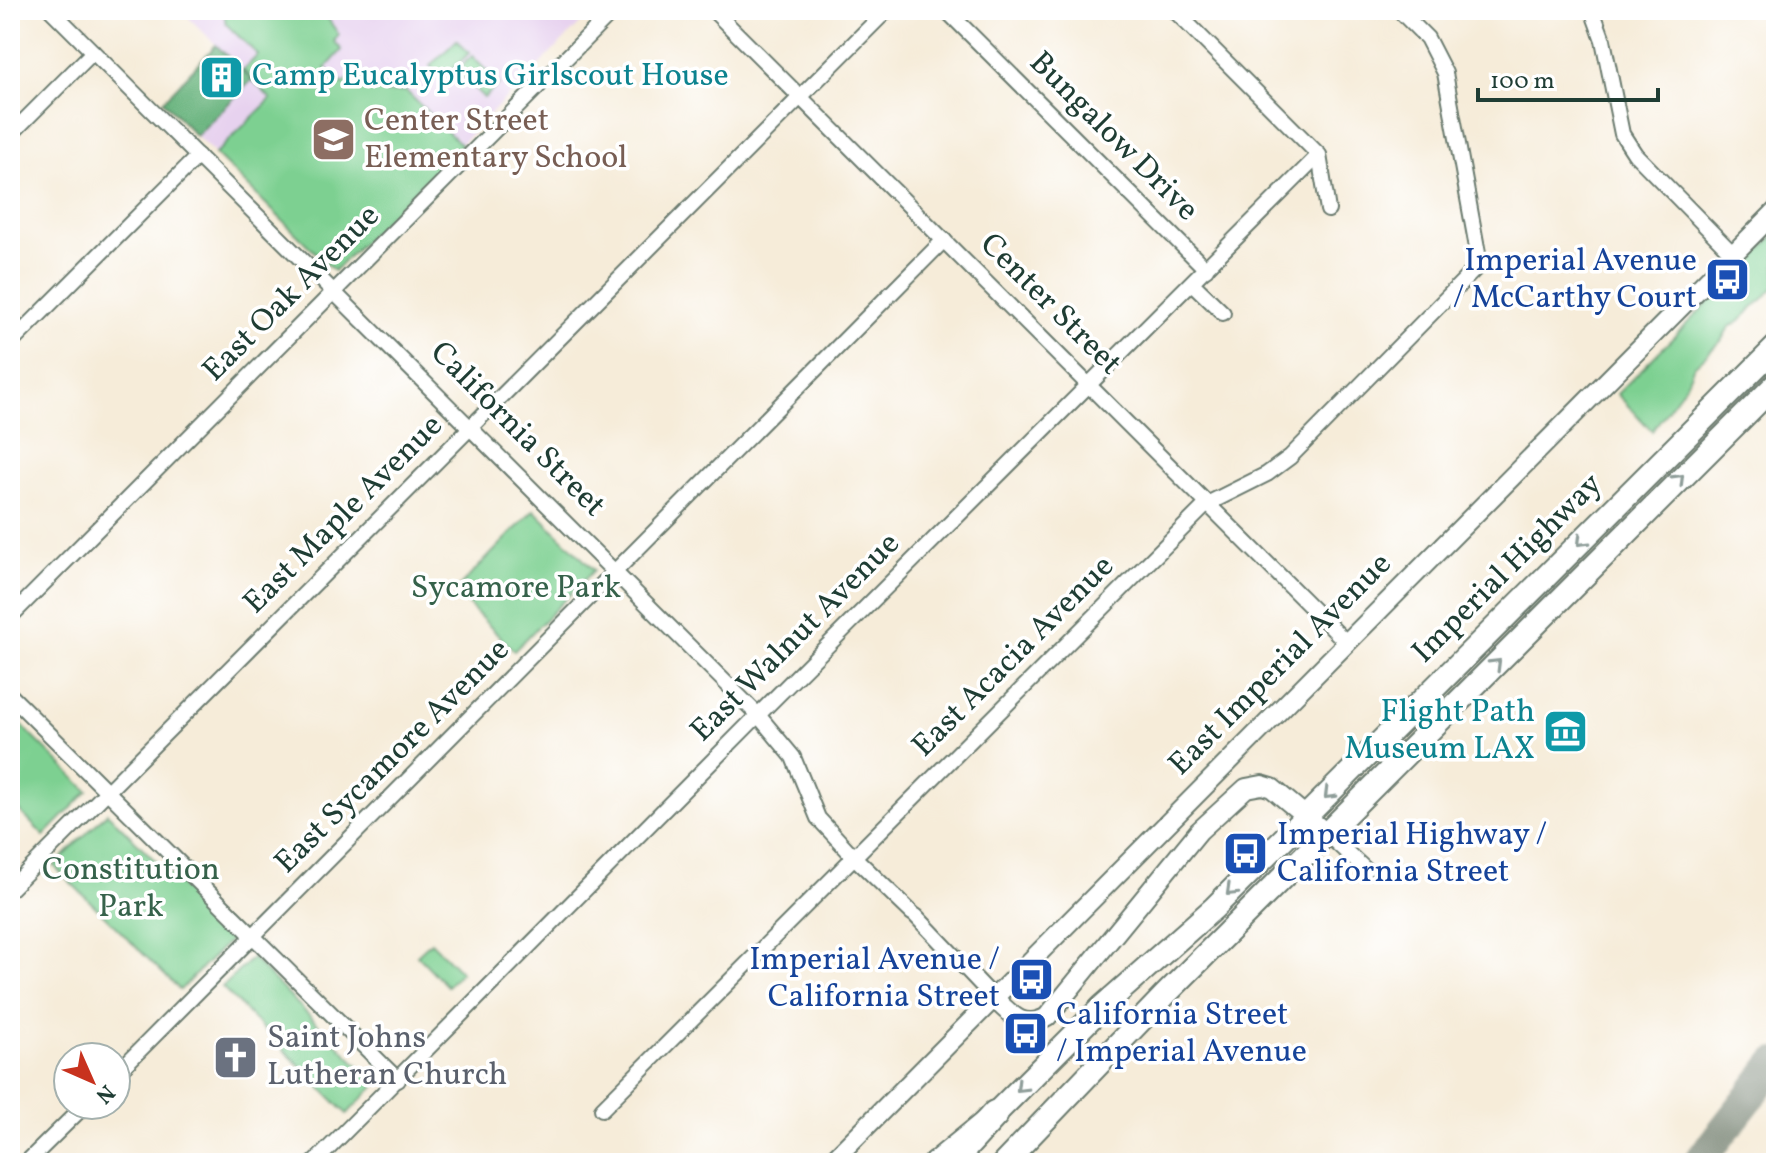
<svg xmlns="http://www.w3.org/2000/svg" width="1786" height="1173" viewBox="0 0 1786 1173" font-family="Vollkorn,serif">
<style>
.built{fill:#e7d2ef}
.green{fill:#7dd091;stroke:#4e8662;stroke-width:2}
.forest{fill:#66b27b;stroke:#427858;stroke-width:2}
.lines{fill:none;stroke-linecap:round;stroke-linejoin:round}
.taxiway{stroke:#8a9486;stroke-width:32}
.minor-casing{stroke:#6a7a6e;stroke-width:18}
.tertiary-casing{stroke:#6a7a6e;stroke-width:22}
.primary-casing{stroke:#6a7a6e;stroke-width:26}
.motorway-casing{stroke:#6a7a6e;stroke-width:30}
.minor{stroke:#fff;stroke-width:14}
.tertiary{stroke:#fff;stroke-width:18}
.primary{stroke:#fff;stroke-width:22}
.motorway{stroke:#fff;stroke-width:26}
.oneway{stroke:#8f9e9a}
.labels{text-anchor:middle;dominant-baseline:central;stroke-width:7;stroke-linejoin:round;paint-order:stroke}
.culture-label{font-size:32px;fill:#0d838f;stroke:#fff;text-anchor:start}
.education-label{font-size:32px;fill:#785e54;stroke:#fff;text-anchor:start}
.street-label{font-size:32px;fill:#1f3d34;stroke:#fff}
.transit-label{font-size:32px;fill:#164399;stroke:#fff;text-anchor:end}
.park-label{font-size:32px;fill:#36624b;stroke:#fff}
.worship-label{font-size:32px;fill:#5b616d;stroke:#fff;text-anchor:start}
</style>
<rect width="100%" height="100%" fill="#fff"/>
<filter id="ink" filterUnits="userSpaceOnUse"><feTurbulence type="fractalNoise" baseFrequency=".0125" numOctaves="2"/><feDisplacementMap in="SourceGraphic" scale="16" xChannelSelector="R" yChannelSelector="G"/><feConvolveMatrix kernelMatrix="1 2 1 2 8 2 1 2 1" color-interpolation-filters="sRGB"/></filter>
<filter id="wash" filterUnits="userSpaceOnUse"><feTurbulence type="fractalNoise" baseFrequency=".006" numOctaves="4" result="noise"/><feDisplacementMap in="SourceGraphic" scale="32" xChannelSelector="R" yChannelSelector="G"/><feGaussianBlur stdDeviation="1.8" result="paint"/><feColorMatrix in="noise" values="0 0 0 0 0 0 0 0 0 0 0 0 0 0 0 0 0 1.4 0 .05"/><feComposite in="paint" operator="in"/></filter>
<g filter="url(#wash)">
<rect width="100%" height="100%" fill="#f6ecd9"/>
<polygon class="built" points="181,10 594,10 334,271 265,201 196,136 252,80"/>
<g class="green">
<polygon points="220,10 322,10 339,35 334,41 342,50 326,68 343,84 360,70 385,93 406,91 461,145 334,271 215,154 271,99 243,70 258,55 226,24 224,14"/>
<polygon points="457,40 469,53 443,79 430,66"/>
<polygon points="472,56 499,84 484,98 457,71"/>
<polygon points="1776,234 1776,286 1739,322 1729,327 1721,341 1694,366 1685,386 1652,431 1617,394"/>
<polygon points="534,510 594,570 514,651 455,591"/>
<polygon points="10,714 88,791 44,836 10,801"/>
<polygon points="107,813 233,937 180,990 54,866"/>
<polygon points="431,942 461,972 447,986 417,955"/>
<polygon points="252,958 377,1084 347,1114 222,987"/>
</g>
<polygon class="forest" points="216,45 252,80 196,136 163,101"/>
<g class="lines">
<polyline class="taxiway" points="1698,1163 1776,1063"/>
</g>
</g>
<g filter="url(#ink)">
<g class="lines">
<defs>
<g id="minor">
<polyline points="51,10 758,715 793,757 818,818 854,857 912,913"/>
<polyline points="713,10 1346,642"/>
<polyline points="946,10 1206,269"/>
<polyline points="1174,10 1319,155 1328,210"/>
<polyline points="1592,10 1603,40 1622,134 1635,154 1733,254"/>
<polyline points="10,135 93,52"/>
<polyline points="1193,284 1223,313"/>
<polyline points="10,344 198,156"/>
<polyline points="10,617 614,10"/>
<polyline points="10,695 398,1080"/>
<polyline points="1327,834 1366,870"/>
<polyline points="10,889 887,10"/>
<polyline points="916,916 994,998"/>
<polyline points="116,1074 944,240"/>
<polyline points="602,1109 1207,504 1267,474 1290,457 1480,264 1445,73 1427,38 1399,10"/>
<polyline points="26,1163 85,1105"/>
<polyline points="314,1163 758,715 1319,155"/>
</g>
<g id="tertiary">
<path d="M994 998C1010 1014 1024 1031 1047 1017L1199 831 1246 788 1262 785 1272 788 1327 834"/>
<polyline points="830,1163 1776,211"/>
</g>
<g id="primary">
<polyline points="935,1163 995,1114 1103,1006 1214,908 1776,347"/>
<polyline points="1004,1163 1165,995 1776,384"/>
</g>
<polyline id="motorway" points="950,1163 995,1114"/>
</defs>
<use href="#minor" class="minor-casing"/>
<use href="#tertiary" class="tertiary-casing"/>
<use href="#primary" class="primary-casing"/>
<use href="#motorway" class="motorway-casing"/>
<use href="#minor" class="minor"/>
<use href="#tertiary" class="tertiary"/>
<use href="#primary" class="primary"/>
<use href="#motorway" class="motorway"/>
</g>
<defs><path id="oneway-chevron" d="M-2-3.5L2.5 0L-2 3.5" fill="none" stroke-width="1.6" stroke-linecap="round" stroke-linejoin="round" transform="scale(2)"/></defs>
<g class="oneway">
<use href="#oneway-chevron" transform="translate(1679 479) rotate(-45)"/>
<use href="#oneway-chevron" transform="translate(1582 541) rotate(135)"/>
<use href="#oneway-chevron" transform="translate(1496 664) rotate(-45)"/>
<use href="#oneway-chevron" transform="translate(1329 794) rotate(135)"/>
<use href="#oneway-chevron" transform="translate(1231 891) rotate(136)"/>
<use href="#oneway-chevron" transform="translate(1021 1087) rotate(135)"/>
</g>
</g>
<defs>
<symbol id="building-square" viewBox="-11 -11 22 22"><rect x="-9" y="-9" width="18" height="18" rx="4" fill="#0f9aa8" stroke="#fff"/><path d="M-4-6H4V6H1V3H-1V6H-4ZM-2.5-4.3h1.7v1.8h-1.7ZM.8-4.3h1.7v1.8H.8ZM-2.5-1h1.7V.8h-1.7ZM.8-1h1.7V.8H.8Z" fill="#fff"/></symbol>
<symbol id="school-square" viewBox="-11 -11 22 22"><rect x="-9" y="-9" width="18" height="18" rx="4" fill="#8d6e63" stroke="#fff"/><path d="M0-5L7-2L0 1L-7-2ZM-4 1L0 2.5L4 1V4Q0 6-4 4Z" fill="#fff"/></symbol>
<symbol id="bus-square" viewBox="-11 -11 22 22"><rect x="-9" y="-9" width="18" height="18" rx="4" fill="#1a4fb4" stroke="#fff"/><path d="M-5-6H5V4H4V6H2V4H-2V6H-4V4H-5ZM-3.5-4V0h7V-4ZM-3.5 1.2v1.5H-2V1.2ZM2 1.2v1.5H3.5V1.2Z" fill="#fff"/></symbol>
<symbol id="museum-square" viewBox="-11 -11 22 22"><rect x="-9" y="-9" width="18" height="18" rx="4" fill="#0f9aa8" stroke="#fff"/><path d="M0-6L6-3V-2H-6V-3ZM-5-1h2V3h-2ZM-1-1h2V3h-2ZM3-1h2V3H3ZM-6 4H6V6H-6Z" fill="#fff"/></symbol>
<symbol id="church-square" viewBox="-11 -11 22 22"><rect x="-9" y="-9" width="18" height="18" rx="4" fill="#6b7280" stroke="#fff"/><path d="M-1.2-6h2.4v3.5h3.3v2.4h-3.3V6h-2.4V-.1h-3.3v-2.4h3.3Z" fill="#fff"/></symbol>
</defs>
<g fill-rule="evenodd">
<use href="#building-square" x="196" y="52" width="51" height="51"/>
<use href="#school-square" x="308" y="114" width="51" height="51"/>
<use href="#bus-square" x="1702" y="254" width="51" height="51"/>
<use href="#museum-square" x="1540" y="706" width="51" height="51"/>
<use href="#bus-square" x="1220" y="828" width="51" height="51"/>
<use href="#bus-square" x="1006" y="954" width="51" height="51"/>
<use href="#bus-square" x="1000" y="1008" width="51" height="51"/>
<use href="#church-square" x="210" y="1032" width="51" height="51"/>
</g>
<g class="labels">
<g class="culture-label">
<text x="252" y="77">Camp Eucalyptus Girlscout House</text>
<text x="1535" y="713" text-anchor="end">Flight Path<tspan x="1535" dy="37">Museum LAX</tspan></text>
</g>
<g class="education-label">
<text x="364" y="122">Center Street<tspan x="364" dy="37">Elementary School</tspan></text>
</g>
<g class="street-label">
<text transform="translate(1113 137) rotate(45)">Bungalow Drive</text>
<text transform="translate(292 294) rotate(-45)">East Oak Avenue</text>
<text transform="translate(1050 305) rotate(45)">Center Street</text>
<text transform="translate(517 430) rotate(45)">California Street</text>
<text transform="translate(344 515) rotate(-45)">East Maple Avenue</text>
<text transform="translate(1508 569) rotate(-45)">Imperial Highway</text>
<text transform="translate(796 638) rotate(-45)">East Walnut Avenue</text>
<text transform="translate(1014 657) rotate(-45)">East Acacia Avenue</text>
<text transform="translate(1281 665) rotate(-45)">East Imperial Avenue</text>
<text transform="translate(393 757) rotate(-45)">East Sycamore Avenue</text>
</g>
<g class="transit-label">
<text x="1697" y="262">Imperial Avenue<tspan x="1697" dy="37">/ McCarthy Court</tspan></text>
<text x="1277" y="836" text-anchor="start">Imperial Highway /<tspan x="1277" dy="37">California Street</tspan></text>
<text x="1000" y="961">Imperial Avenue /<tspan x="1000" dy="37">California Street</tspan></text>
<text x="1056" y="1016" text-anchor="start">California Street<tspan x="1056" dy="37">/ Imperial Avenue</tspan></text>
</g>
<g class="park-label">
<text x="516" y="589">Sycamore Park</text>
<text x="131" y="871">Constitution<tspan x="131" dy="37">Park</tspan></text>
</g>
<g class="worship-label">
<text x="267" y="1039">Saint Johns<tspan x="267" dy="37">Lutheran Church</tspan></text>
</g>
</g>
<rect width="1786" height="1173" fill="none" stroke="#fff" stroke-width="40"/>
<g transform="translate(92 1081) rotate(135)"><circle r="38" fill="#ffffff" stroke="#a5b1ae" stroke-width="2"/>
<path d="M0-6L14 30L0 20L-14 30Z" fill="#c8321e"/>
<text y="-12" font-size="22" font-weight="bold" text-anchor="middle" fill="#1f3d34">N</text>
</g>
<path d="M1478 88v12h180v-12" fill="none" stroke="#1f3d34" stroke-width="4"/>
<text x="1490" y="88" font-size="24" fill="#1f3d34" stroke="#ffffff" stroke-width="6" paint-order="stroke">100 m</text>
</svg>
